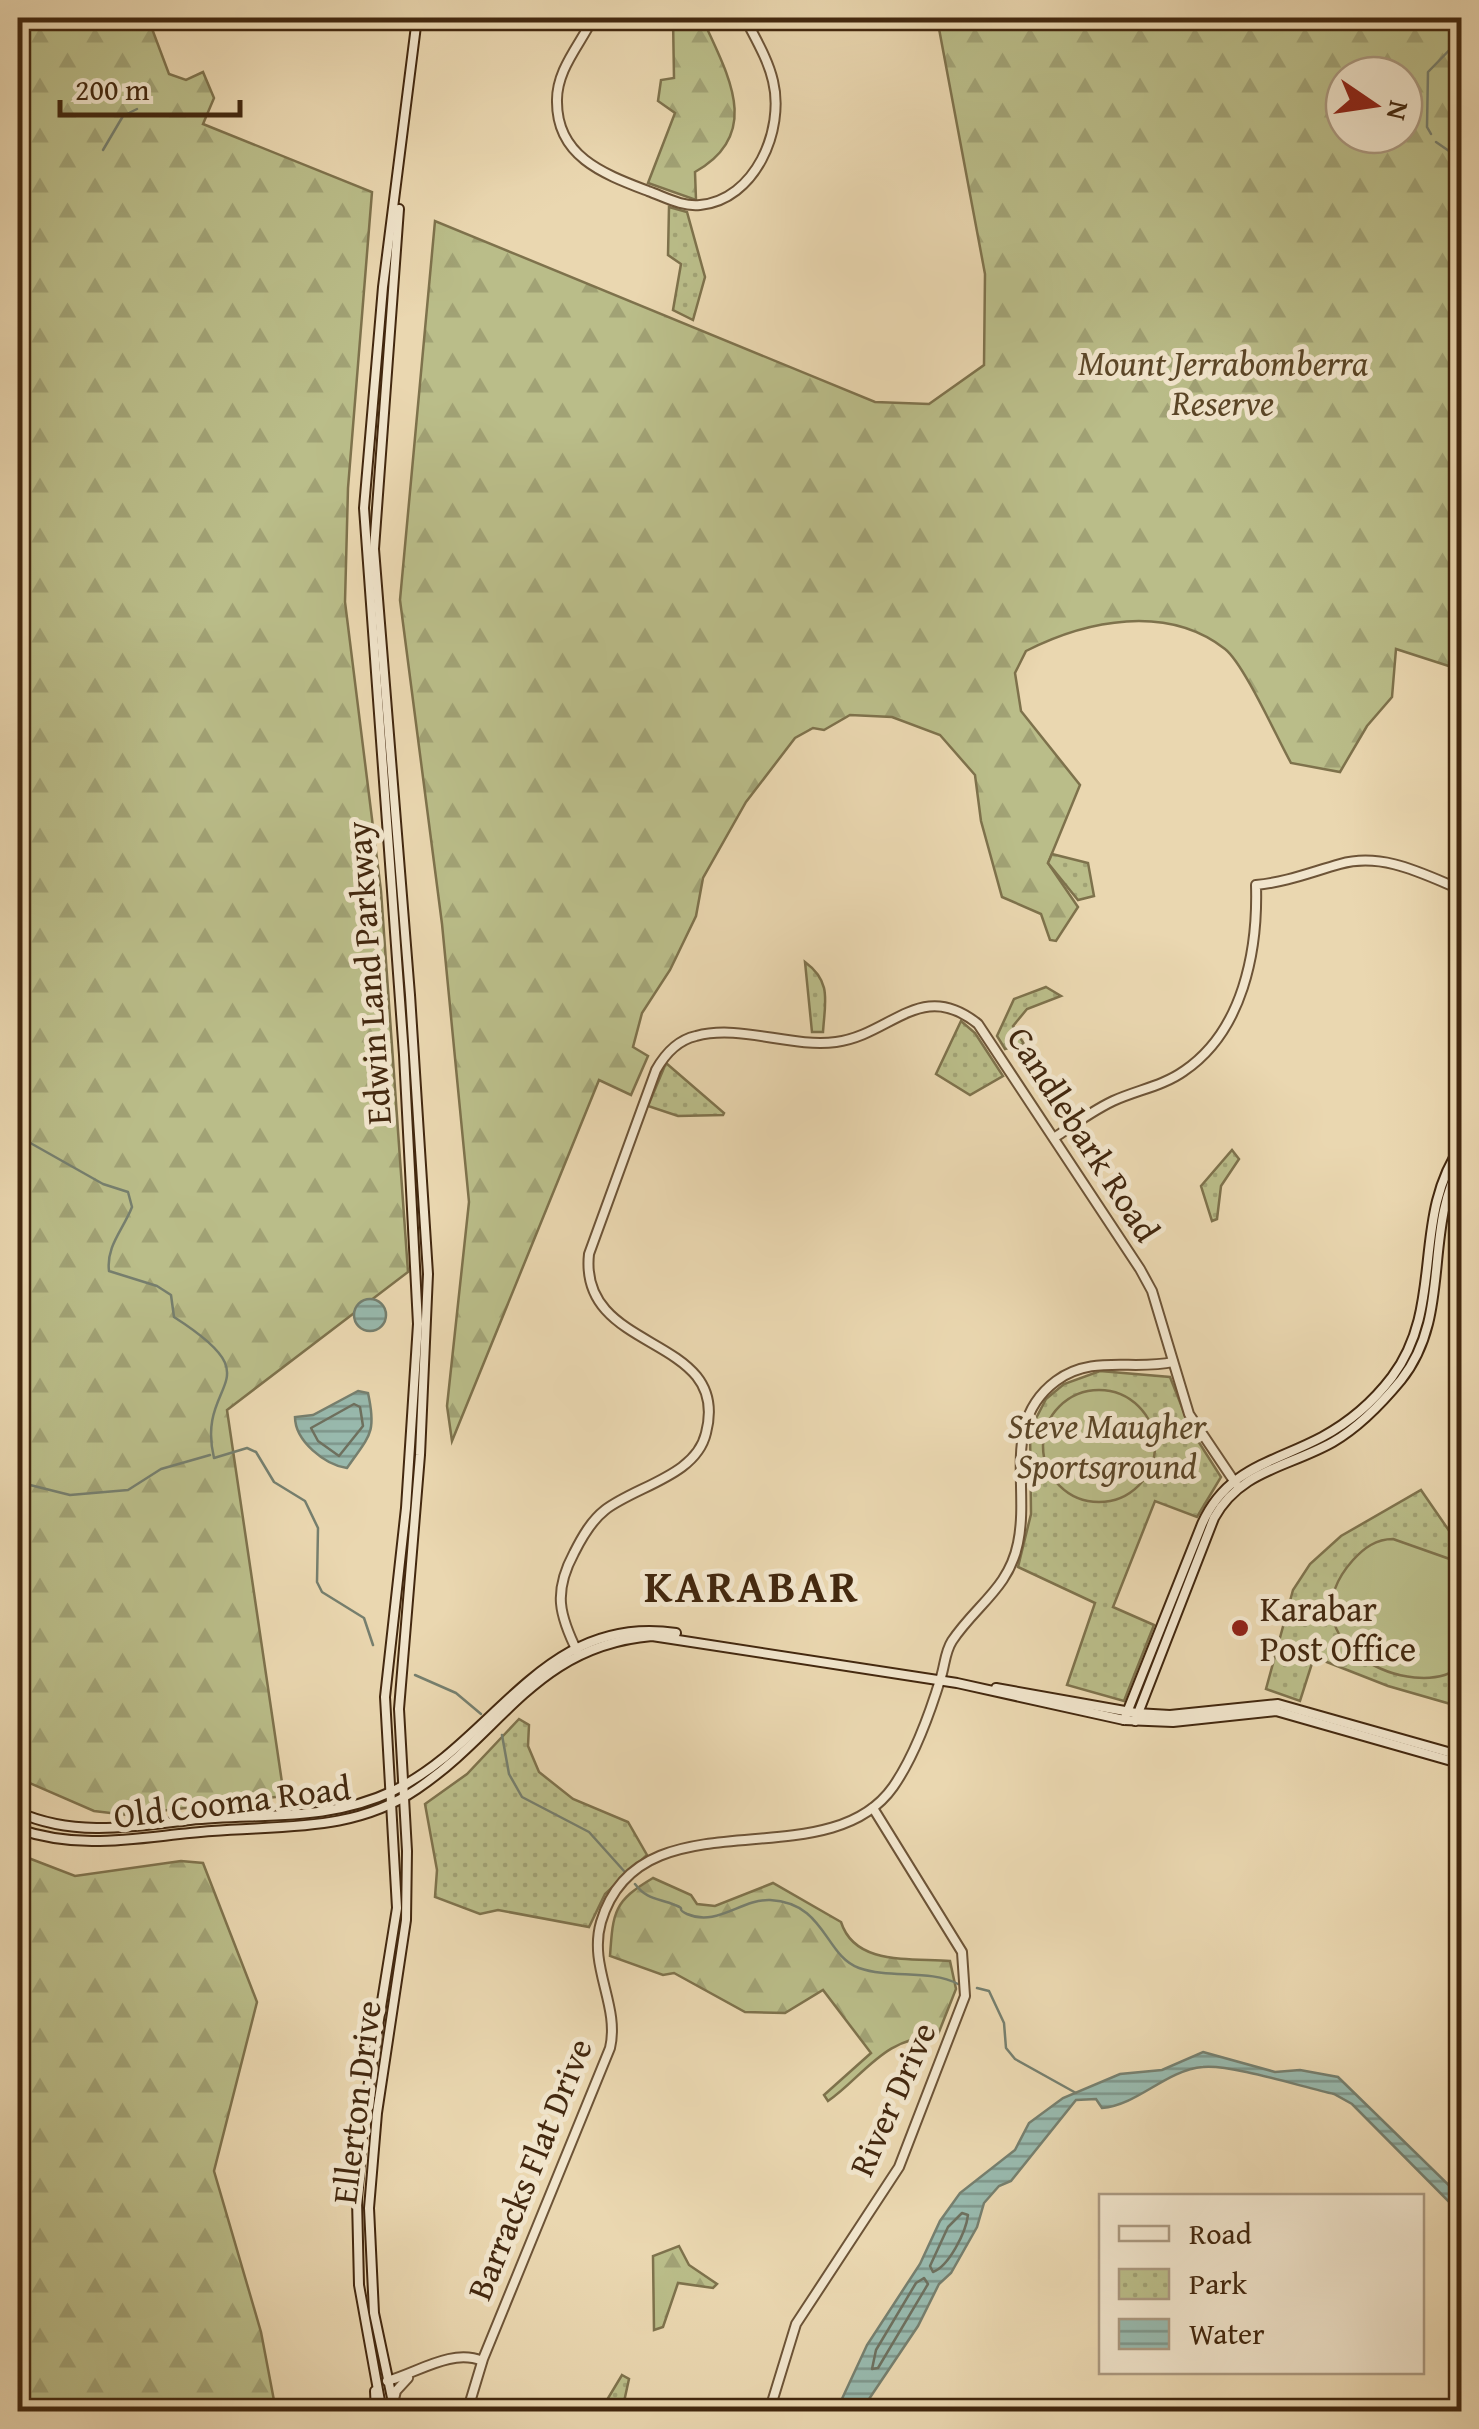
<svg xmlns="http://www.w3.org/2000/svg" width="1479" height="2429" viewBox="0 0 1479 2429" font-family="'Gentium Book Plus',serif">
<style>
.forest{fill:url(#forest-firs);stroke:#7e724c;stroke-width:2.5;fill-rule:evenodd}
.park{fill:url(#park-dots);stroke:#7e724c;stroke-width:2.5}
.pitch{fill:#babd89;stroke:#7e724c;stroke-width:2.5}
.water{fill:url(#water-rules);stroke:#767f6e;stroke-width:2.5}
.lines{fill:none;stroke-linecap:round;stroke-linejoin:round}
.shore{stroke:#6e705e;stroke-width:2.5}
.stream{stroke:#767f6e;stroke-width:2.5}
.tertiary-casing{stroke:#6d5437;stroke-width:12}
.secondary-casing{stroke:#43280f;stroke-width:12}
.tertiary{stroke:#f1e5cc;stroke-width:8}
.secondary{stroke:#f1e5cc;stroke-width:8}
.poi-dot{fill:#8f2418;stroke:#f1e5cc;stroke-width:4}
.labels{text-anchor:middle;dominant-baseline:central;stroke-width:10;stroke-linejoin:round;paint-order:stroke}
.park-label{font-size:35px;font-style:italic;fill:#5b4627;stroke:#f1e5cc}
.street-label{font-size:35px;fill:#43280f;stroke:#f1e5cc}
.poi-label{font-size:35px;fill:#43280f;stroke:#f1e5cc;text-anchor:start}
.district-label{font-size:45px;font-weight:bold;letter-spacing:2.5px;fill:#43280f;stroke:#f1e5cc}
</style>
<defs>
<pattern id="forest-firs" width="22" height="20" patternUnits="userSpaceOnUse" patternTransform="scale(2.5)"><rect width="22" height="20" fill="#babd89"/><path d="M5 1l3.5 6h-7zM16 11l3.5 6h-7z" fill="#a1a275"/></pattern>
<pattern id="park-dots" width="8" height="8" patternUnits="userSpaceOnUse" patternTransform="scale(2.5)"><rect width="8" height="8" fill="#babd89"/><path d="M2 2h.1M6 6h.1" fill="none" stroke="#a1a275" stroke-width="1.8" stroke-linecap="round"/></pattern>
<pattern id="water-rules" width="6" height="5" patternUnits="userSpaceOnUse" patternTransform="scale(2.5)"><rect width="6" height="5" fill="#98b9ad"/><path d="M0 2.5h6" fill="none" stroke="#7e968b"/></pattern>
</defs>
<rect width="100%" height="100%" fill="#ead7b0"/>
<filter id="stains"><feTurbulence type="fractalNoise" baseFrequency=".002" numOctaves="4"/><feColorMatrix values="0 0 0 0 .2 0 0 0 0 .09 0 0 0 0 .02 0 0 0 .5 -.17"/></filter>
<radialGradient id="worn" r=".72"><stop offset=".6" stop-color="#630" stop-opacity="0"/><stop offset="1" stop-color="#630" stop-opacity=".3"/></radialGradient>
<g class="forest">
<polygon points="18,18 148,18 169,74 186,80 203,72 214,98 203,124 372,192 348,488 345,602 381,891 408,1272 227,1410 284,1796 127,1815 94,1811 18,1778"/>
<path d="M673 18H712L704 22C728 75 763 134 695 172L696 200 648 183 675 113 658 101 661 80 674 78Z"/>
<path d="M937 18H1461V670L1396 649 1392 697 1367 726 1340 772 1291 763C1277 738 1244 664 1225 649 1167 604 1087 620 1026 651L1015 673 1021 711 1080 785 1048 863 1078 907 1056 941 1050 940 1041 914 1002 897 981 821 975 775 940 735 892 717 850 715 824 730 813 728 795 738 746 802 703 878 696 916 670 970 642 1013 633 1047 648 1056 631 1095 599 1080 452 1441 447 1406 469 1202 442 924 400 600 435 221 875 402 929 404 984 365 985 274ZM1344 75H1404V135H1344Z"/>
<polygon points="18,1854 75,1876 181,1861 203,1863 257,2002 214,2171 261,2332 276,2411 18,2411"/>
<path d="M653 1878 691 1895 697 1904 715 1906 773 1883 841 1922C855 1966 911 1958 950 1961L956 1989 937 2037C885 2035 863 2077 828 2101L824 2095 871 2053 823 1990 785 2013 745 2012 674 1973 663 1975 610 1956C613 1911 614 1901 653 1878Z"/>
<polygon points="679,2246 689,2265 717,2284 713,2288 678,2283 663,2327 654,2330 653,2256"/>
</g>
<g class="park">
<polygon points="669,207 687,212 705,277 693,320 673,310 681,264 668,255"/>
<polygon points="1052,854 1088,863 1094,896 1078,900 1048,863"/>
<path d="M805 962C832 982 825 1001 823 1032H812Z"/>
<polygon points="1046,987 1061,996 1027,1009 1013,1026 1024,1044 1005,1049 997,1036 1014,999"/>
<polygon points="961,1021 975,1033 1003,1076 970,1095 936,1074"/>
<polygon points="666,1063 724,1113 723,1115 678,1116 648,1106"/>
<polygon points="1232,1150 1239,1159 1221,1186 1217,1219 1212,1221 1201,1186"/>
<polygon points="1100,1371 1170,1377 1191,1430 1221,1477 1197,1517 1155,1501 1113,1607 1154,1625 1124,1701 1067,1685 1095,1603 1018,1567 1031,1514 1030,1430 1046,1399 1064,1384"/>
<polygon points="1421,1490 1461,1548 1461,1707 1388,1686 1314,1657 1300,1701 1266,1689 1293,1590 1310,1564 1341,1536"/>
<polygon points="519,1719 529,1725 528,1746 539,1772 573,1799 628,1822 647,1855 605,1894 589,1927 498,1910 480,1914 435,1897 437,1870 425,1804 467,1774"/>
<polygon points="622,2375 629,2379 622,2411 568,2411 566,2400 604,2405"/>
</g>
<g class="pitch">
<circle cx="1099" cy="1446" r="56"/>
<path d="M1393 1539 1461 1563V1666C1415 1705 1280 1642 1353 1560 1364 1548 1376 1539 1393 1539Z"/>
</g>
<g class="water">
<circle cx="370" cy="1315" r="16"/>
<path d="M358 1391 368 1393C377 1434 369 1436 347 1468 325 1465 295 1441 295 1417L313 1415Z"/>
<path d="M1203 2052 1275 2072 1300 2070 1338 2077 1461 2197V2214L1352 2104 1334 2094C1302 2087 1231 2064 1203 2067 1166 2070 1138 2105 1102 2108L1096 2099 1076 2100 1011 2181 999 2186 984 2203 977 2227 951 2273 939 2284 918 2326 861 2411H827L841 2401 867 2345 920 2264 940 2221 960 2193 1015 2150 1029 2123 1063 2098 1120 2074 1162 2070Z"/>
</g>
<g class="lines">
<g class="shore">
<polygon points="354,1404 360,1407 363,1426 339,1456 318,1441 311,1428"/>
<path d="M962 2213 968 2215C966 2232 949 2266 933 2272L930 2266 948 2227Z"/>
<polygon points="924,2278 928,2284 878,2368 872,2369 876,2350 916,2283"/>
</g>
<g class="stream">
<polyline points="1431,134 1427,127 1428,72 1462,37"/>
<polyline points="1436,142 1462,160"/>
<polyline points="103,150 123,116 137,109"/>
<path d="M18 1136 103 1184 128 1192 132 1207C123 1230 106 1246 109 1271L157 1286 171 1295 174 1317C277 1383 195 1379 214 1458L247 1448 256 1452 274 1482 305 1501 318 1528 317 1582 322 1592 364 1618 373 1645"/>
<polyline points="18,1482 70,1495 128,1490 161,1469 210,1455"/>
<polyline points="415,1675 456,1693 481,1714"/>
<polyline points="502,1735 509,1774 522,1797 589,1832 624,1871"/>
<path d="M635 1884C647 1900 658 1898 675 1905 688 1910 674 1908 687 1914 717 1927 741 1899 770 1900 826 1903 824 1955 859 1968 890 1979 930 1969 958 1984"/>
<polyline points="977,1988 989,1991 1004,2023 1006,2048 1015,2059 1076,2093"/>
</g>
<defs>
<g id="tertiary">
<path d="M593 18C580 45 556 70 557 102 557 157 604 174 648 191 665 197 682 207 700 205 755 200 785 130 773 81 768 59 755 38 745 18"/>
<path d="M1054 1138C1073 1125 1092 1111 1113 1101 1137 1090 1163 1086 1184 1071 1243 1031 1258 951 1256 885 1287 882 1311 872 1340 864 1383 852 1423 874 1462 890"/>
<path d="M578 1653C559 1615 553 1592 574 1553 582 1537 591 1521 605 1510 636 1486 696 1476 706 1433 732 1333 578 1355 589 1254L656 1070C665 1054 678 1040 696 1036 740 1024 791 1048 836 1042 891 1035 921 978 978 1024L1140 1269 1152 1291 1189 1414 1236 1484"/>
<path d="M387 2381C417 2373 452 2348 482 2361"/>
<polyline points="393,2403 396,2391 408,2378"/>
<path d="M467 2412 483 2359 610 2048C620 2005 588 1967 601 1922 640 1790 826 1882 893 1787 914 1757 930 1713 941 1677 945 1664 945 1652 952 1641 976 1605 1009 1588 1018 1543 1030 1486 1001 1422 1056 1381 1092 1354 1133 1371 1173 1362"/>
<polyline points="769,2412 796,2324 899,2167 965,1996 962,1952 873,1808"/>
</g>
<g id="secondary">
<polyline points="996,1688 1136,1713 1170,1715 1278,1704 1462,1756"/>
<path d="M1124 1720 1202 1524C1227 1468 1273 1463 1322 1437 1350 1422 1373 1402 1392 1377 1446 1305 1410 1218 1462 1145"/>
<path d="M1135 1721 1214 1518C1240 1470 1289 1467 1333 1442 1359 1427 1382 1403 1401 1380 1453 1315 1422 1230 1462 1162"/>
<path d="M18 1812C73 1837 132 1827 190 1820 260 1813 328 1822 393 1791 496 1741 543 1613 676 1633"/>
<path d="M18 1829C85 1852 143 1836 212 1831 284 1825 354 1832 417 1789 504 1730 536 1646 652 1636L957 1683 1124 1720 1173 1722 1276 1711 1462 1764"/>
<polyline points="375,2391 376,2412"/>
<polyline points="382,2412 359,2285 357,2199 364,2113 397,1908 385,1697 406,1508 418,1324 404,1055 364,508 383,287 417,18"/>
<polyline points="395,2412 374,2313 369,2208 377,2113 406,1920 407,1851 399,1709 420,1455 428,1274 410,995 374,549 399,209"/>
</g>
</defs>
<use href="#tertiary" class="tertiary-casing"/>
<use href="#secondary" class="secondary-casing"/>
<use href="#tertiary" class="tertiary"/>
<use href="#secondary" class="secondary"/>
</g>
<circle class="poi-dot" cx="1240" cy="1628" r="10"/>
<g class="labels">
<g class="park-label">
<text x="1223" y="362">Mount Jerrabomberra<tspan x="1223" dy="40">Reserve</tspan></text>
<text x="1107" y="1425">Steve Maugher<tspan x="1107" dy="40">Sportsground</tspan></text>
</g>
<g class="street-label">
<text transform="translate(368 973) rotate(-94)">Edwin Land Parkway</text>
<text transform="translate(1084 1134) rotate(57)">Candlebark Road</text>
<text transform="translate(232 1801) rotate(-7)">Old Cooma Road</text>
<text transform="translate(892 2099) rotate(-66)">River Drive</text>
<text transform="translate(356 2102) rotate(-83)">Ellerton Drive</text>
<text transform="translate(529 2169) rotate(-68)">Barracks Flat Drive</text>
</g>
<g class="poi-label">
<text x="1260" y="1608">Karabar<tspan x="1260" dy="40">Post Office</tspan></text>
</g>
<g class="district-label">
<text x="752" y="1585">KARABAR</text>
</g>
</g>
<rect width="1479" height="2429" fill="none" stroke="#ead7b0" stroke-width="60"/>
<rect x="20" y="20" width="1439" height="2389" fill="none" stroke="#43280f" stroke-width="5"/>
<rect x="30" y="30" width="1419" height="2369" fill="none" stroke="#43280f" stroke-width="2.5"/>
<rect x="1099" y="2194" width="325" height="180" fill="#f1e5cc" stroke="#ab9980" stroke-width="2.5"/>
<rect x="1119" y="2226" width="50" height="15" fill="#f1e5cc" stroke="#ab9980" stroke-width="2.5"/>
<text x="1189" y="2244" font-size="30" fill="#43280f">Road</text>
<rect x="1119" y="2269" width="50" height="30" fill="url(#park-dots)" stroke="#ab9980" stroke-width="2.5"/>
<text x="1189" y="2294" font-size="30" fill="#43280f">Park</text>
<rect x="1119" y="2319" width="50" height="30" fill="url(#water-rules)" stroke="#ab9980" stroke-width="2.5"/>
<text x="1189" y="2344" font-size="30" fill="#43280f">Water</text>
<g transform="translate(1374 105) rotate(103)"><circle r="48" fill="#f1e5cc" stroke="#ab9980" stroke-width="2.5"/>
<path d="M0-8L18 38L0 25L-18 38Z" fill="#8f2418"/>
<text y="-15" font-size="28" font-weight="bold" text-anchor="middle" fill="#43280f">N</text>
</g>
<path d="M60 100v15h180v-15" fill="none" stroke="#43280f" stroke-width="5"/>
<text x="75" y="100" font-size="30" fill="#43280f" stroke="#f1e5cc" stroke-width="8" paint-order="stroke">200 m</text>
<rect width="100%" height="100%" filter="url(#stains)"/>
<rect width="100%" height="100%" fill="url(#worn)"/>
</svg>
